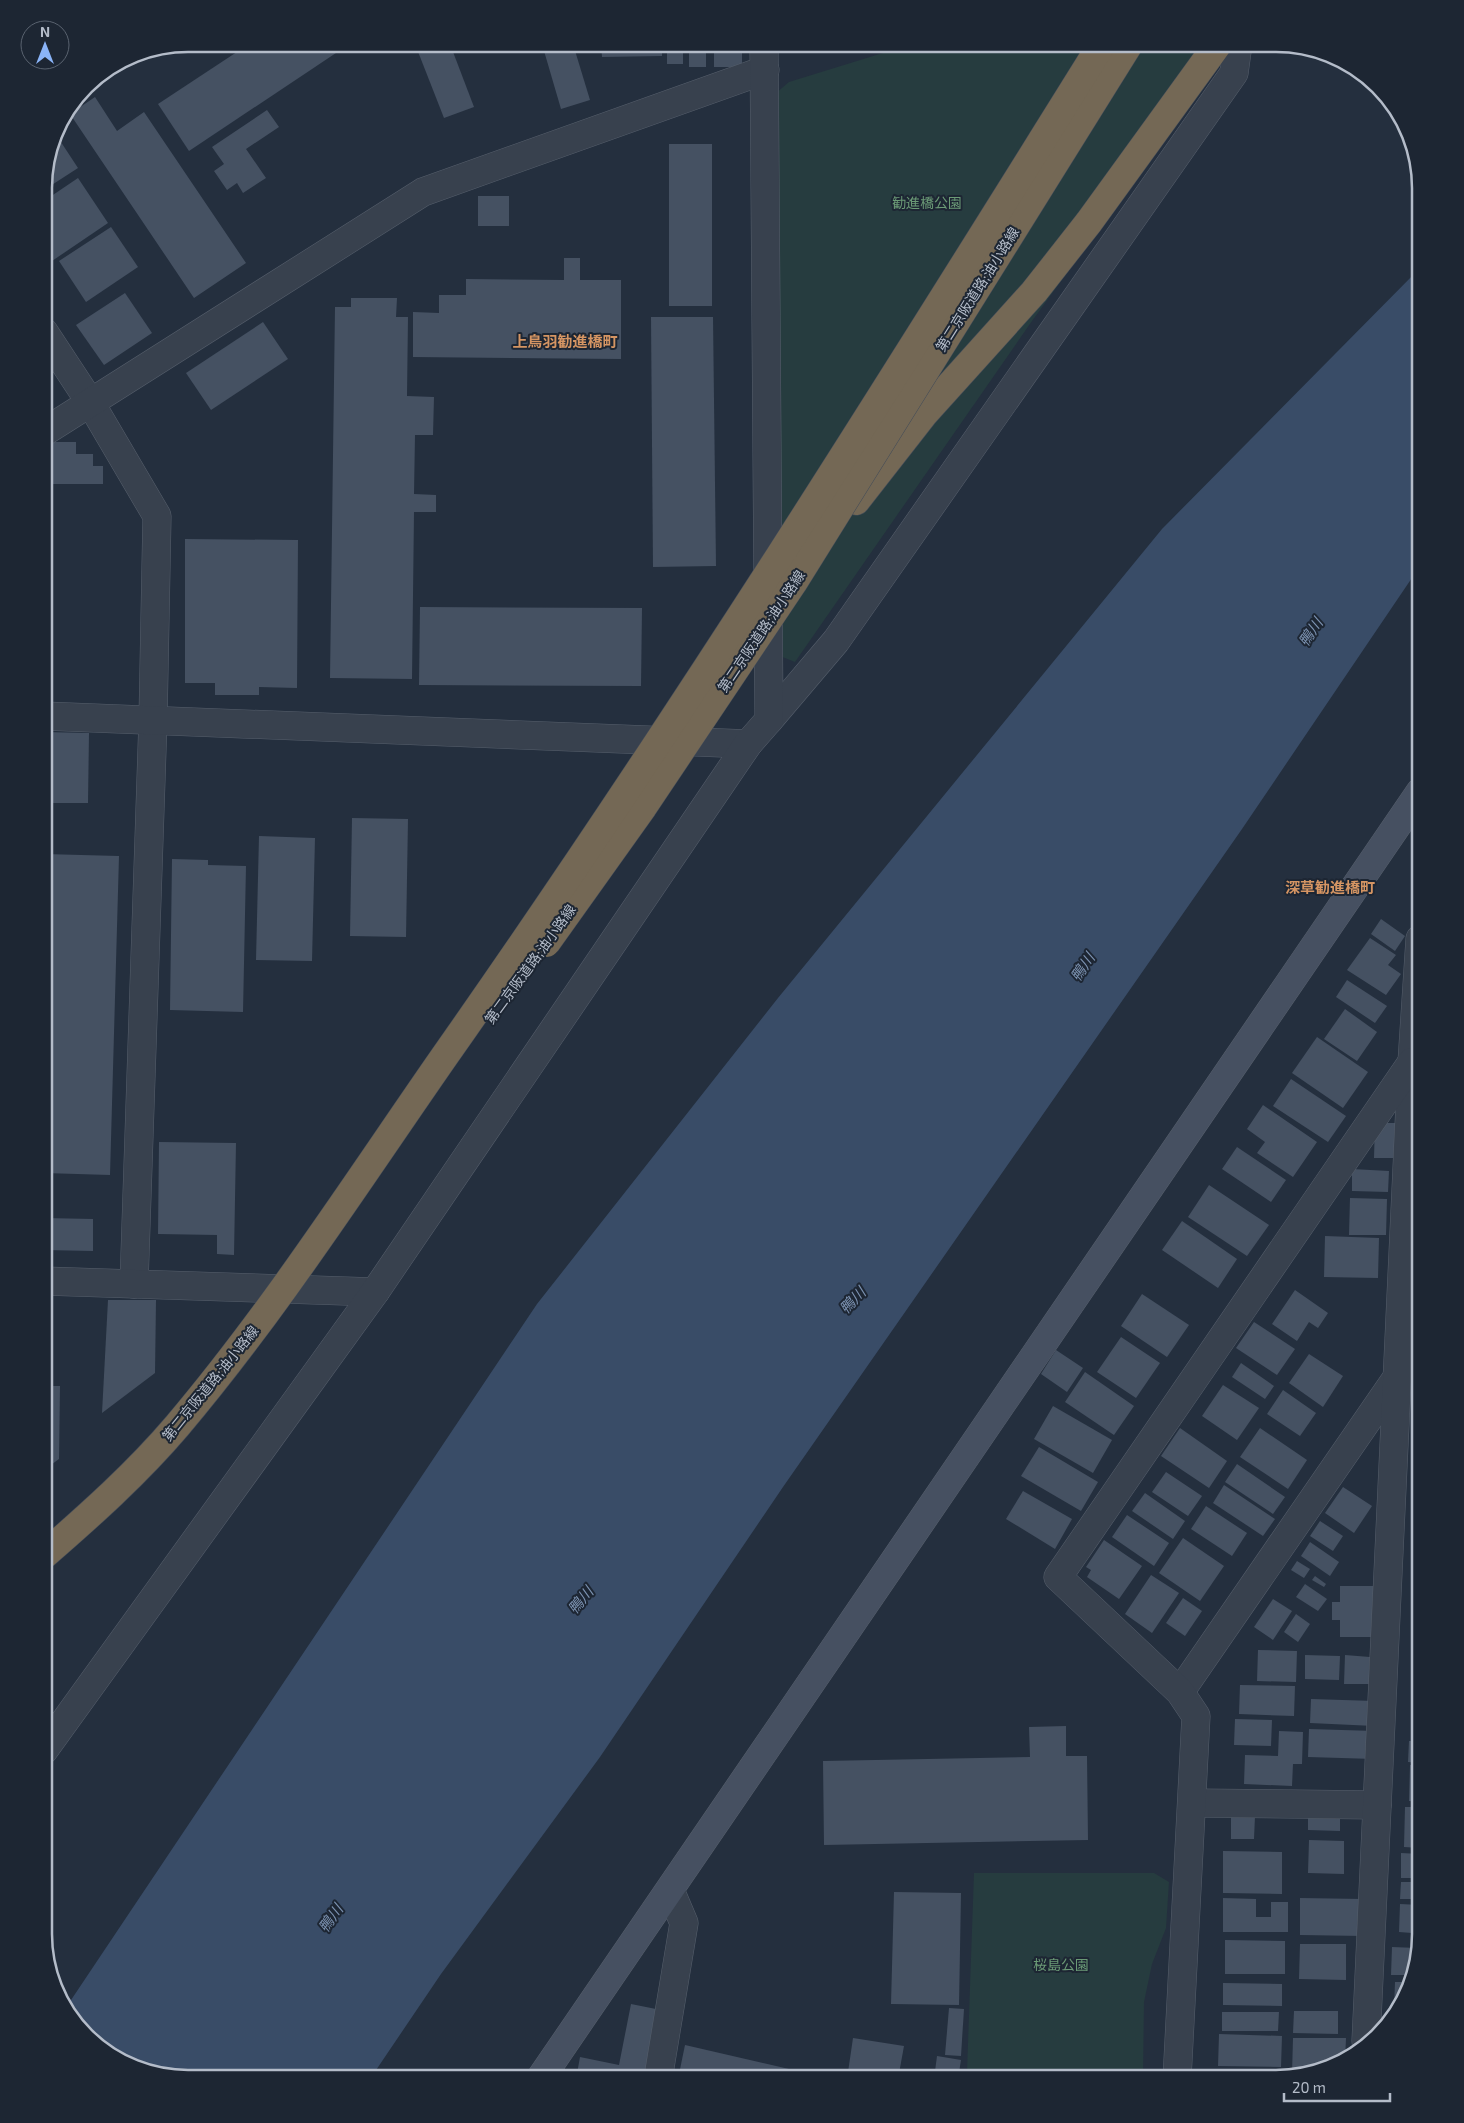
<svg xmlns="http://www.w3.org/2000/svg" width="1464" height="2123" viewBox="0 0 1464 2123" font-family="'Exo 2','Noto Sans JP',sans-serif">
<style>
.green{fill:#263c3f}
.water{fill:#394c67}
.building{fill:#455162}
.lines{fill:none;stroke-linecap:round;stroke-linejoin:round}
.street-casing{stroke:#565f6c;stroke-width:29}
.secondary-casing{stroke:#565f6c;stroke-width:29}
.highway-casing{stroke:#434c59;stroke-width:29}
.street{stroke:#38414e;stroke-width:28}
.secondary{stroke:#465061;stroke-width:28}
.highway{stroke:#746855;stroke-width:28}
.highway-bridge-casing{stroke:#434c59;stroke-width:29;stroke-linecap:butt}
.highway-bridge{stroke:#746855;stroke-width:28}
.labels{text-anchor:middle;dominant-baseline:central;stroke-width:4;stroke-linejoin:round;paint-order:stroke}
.park-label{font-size:14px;fill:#6b9a76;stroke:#1d2633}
.street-label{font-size:14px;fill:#b4bcc9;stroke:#1d2633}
.neighbourhood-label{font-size:15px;font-weight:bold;fill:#d59563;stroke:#1d2633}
.water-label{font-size:15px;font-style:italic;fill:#7c92b1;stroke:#1d2633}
.rim{fill:none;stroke:#b4bcc9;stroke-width:2.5}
</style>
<rect width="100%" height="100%" fill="#242f3e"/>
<g class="green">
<polygon points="912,44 1208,44 1134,181 1032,321 795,662 780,656 769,99 789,82"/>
<polygon points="974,1873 1154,1873 1169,1882 1166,1928 1152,1964 1144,2002 1143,2079 1014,2079 1014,2076 967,2072"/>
</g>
<polygon class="water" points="1420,268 1420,566 1242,829 783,1487 600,1757 441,1974 370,2079 179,2079 116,2060 65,2009 537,1304 778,998 1162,529"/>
<g class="building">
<polygon points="249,44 330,44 336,53 189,151 158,104"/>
<polygon points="415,44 450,44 474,107 444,118"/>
<polygon points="542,44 573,44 590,100 561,109"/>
<polygon points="601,44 662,44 662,56 602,57"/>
<rect x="667" y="44" width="16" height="20"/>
<rect x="689" y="44" width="17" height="23"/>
<rect x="714" y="44" width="28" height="23"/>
<polygon points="95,97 117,131 144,112 246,263 194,298 70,114"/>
<polygon points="267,110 279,127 246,149 266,178 243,193 237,183 227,190 214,171 224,164 212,147"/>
<polygon points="55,133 78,168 44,190 44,179"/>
<rect x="669" y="144" width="43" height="162"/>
<polygon points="78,178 108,223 52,261 44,249 44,201"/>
<rect x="478" y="196" width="31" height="30"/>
<polygon points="111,227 138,267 86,302 59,261"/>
<polygon points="564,258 580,258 580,280 621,280 621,359 413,357 413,312 439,313 439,295 466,295 466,279 564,280"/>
<polygon points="125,293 152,333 104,365 76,325"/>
<polygon points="351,298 397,298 396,317 408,317 407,396 434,397 433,435 415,435 414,494 436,495 436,512 414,512 412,679 330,678 335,307 351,307"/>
<polygon points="651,317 713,317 716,566 653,567"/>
<polygon points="263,322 288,359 211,410 186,373"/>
<polygon points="50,442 76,442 76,454 93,454 93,466 103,466 103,484 50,484"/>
<polygon points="44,482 47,482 46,545 44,545"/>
<polygon points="185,539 298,540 297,688 259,687 259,695 215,695 215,683 185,683"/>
<polygon points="420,607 642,608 641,686 419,685"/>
<polygon points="44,732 89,733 88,803 44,803"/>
<polygon points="352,818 408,819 406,937 350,936"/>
<polygon points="259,836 315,838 312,961 256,960"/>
<polygon points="44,854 119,856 110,1175 44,1173"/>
<polygon points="172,859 208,860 208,865 246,866 243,1012 170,1010"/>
<polygon points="1381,919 1405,936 1395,951 1371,934"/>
<polygon points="1370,938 1396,955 1388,965 1401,974 1386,995 1347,970"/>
<polygon points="1347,980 1387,1006 1375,1023 1336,997"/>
<polygon points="1345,1009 1377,1032 1357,1061 1324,1039"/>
<polygon points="1317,1037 1368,1072 1343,1108 1292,1073"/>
<polygon points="1291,1079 1346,1116 1328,1142 1273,1106"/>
<polygon points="1263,1105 1317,1142 1293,1177 1257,1153 1265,1142 1247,1129"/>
<polygon points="1375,1123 1400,1123 1399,1158 1374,1158"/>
<polygon points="159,1142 236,1143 234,1255 217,1254 217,1235 158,1234"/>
<polygon points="1237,1147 1286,1180 1271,1202 1222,1169"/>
<polygon points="1352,1169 1389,1171 1388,1192 1352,1191"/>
<polygon points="1209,1185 1269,1225 1247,1256 1188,1217"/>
<polygon points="1350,1198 1387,1199 1386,1235 1349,1235"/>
<polygon points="44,1218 93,1219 93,1251 44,1250"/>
<polygon points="1182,1221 1237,1259 1218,1288 1162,1250"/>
<polygon points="1325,1236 1379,1238 1378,1278 1324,1277"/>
<polygon points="1295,1290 1328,1313 1318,1328 1309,1322 1297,1341 1272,1324"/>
<polygon points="1142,1294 1189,1325 1167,1357 1121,1326"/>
<polygon points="108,1300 156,1300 155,1373 102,1413"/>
<polygon points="1254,1322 1295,1349 1277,1375 1236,1348"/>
<polygon points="1121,1337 1160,1363 1136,1398 1097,1372"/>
<polygon points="1056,1350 1083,1368 1067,1392 1041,1374"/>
<polygon points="1309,1354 1343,1376 1323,1407 1289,1383"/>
<polygon points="1241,1363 1274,1386 1265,1399 1232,1377"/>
<polygon points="1085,1372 1134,1406 1114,1435 1065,1402"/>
<polygon points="1223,1385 1259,1408 1237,1440 1202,1416"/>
<polygon points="44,1386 60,1386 59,1459 44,1470"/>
<polygon points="1283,1390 1316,1413 1300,1436 1267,1414"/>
<polygon points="1053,1406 1112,1440 1093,1473 1034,1439"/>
<polygon points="1180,1428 1227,1461 1209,1488 1161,1456"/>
<polygon points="1260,1428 1307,1460 1288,1489 1240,1457"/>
<polygon points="1039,1447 1098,1482 1081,1511 1021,1476"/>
<polygon points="1237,1464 1285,1497 1273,1514 1225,1482"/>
<polygon points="1166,1472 1202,1496 1188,1516 1152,1492"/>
<polygon points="1224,1485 1275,1519 1263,1536 1213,1503"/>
<polygon points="1343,1487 1372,1506 1354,1533 1325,1513"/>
<polygon points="1023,1491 1072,1519 1055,1549 1006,1519"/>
<polygon points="1145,1493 1185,1521 1173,1539 1132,1511"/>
<polygon points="1206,1506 1247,1533 1232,1556 1191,1529"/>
<polygon points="1127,1515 1169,1543 1154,1566 1112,1537"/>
<polygon points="1320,1521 1343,1536 1333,1551 1310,1536"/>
<polygon points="1183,1538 1224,1566 1200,1601 1159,1573"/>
<polygon points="1104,1540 1142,1566 1119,1599 1087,1577 1091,1570 1086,1567"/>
<polygon points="1310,1542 1339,1562 1330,1576 1301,1556"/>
<polygon points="1297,1561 1310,1569 1304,1578 1291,1570"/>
<polygon points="1151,1575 1179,1593 1152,1633 1125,1614"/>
<polygon points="1315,1576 1326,1584 1324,1587 1312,1580"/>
<polygon points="1305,1584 1327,1599 1318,1611 1296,1597"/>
<polygon points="1340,1586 1376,1586 1376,1637 1340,1637 1340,1620 1332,1620 1332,1602 1340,1602"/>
<polygon points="1416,1591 1420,1591 1420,1616 1415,1616"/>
<polygon points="1183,1598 1202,1611 1185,1636 1166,1623"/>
<polygon points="1273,1599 1292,1611 1273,1640 1254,1627"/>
<polygon points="1296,1614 1310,1624 1298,1642 1284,1632"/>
<polygon points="1258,1650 1297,1651 1296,1682 1257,1681"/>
<polygon points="1305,1655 1340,1656 1339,1680 1305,1679"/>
<polygon points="1345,1655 1370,1657 1369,1684 1344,1684"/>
<polygon points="1240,1685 1295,1686 1294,1716 1239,1714"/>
<polygon points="1419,1687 1420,1687 1420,1712 1418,1712"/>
<polygon points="1311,1699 1375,1701 1374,1726 1310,1723"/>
<rect x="1415" y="1715" width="5" height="23"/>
<polygon points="1235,1719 1272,1720 1271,1746 1234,1745"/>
<polygon points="1066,1726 1066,1756 1087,1756 1088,1840 824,1845 823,1761 1030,1757 1029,1727"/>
<polygon points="1309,1729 1375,1731 1374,1759 1308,1757"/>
<polygon points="1279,1731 1303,1732 1302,1764 1293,1764 1292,1786 1244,1784 1245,1755 1278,1756"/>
<polygon points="1409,1741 1420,1741 1420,1763 1408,1762"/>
<polygon points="1410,1765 1420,1765 1420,1802 1409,1801"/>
<polygon points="1405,1807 1420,1807 1420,1848 1404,1847"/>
<polygon points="1231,1816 1255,1816 1254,1839 1231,1839"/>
<polygon points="1308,1817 1340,1817 1340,1831 1308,1830"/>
<polygon points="1309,1840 1344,1841 1344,1874 1308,1873"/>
<polygon points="1223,1851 1282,1852 1282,1894 1223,1893"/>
<polygon points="1401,1853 1420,1854 1420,1878 1401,1878"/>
<polygon points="1401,1882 1420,1882 1420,1899 1400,1899"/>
<polygon points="894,1892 961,1893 959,2005 891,2004"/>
<polygon points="1223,1898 1256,1899 1256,1917 1271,1917 1271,1902 1288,1902 1288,1932 1223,1932"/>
<polygon points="1300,1898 1363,1899 1363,1936 1300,1935"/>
<polygon points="1400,1904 1420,1905 1419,1939 1411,1939 1412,1933 1399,1932"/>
<polygon points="1225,1940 1285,1941 1285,1974 1225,1974"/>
<polygon points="1300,1944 1346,1944 1346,1980 1299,1979"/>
<polygon points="1392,1947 1417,1948 1409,1975 1391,1975"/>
<polygon points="1395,1982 1407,1982 1398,2010 1394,2009"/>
<polygon points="1223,1983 1282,1984 1282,2006 1223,2005"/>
<polygon points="631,2004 661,2010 647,2079 576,2079 580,2057 619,2065"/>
<polygon points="949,2008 964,2009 961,2056 945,2055"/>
<polygon points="1294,2011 1338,2011 1338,2034 1293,2033"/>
<polygon points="1222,2012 1279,2012 1278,2031 1222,2031"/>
<polygon points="1219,2034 1282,2036 1281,2067 1218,2066"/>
<polygon points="853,2038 904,2046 898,2079 847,2079"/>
<polygon points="1293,2038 1346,2038 1345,2061 1292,2074"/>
<polygon points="685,2045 815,2075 811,2079 678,2079"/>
<polygon points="937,2056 961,2060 958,2079 934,2079"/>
</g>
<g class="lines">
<defs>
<g id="street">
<polyline points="44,332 90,402 157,516 153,720 134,1284"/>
<polyline points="44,432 423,192 765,70"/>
<polyline points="44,716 748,744"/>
<polyline points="769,720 836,641 1234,73 1238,44"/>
<polyline points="44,1281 375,1292"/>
<polyline points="1180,1692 1398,1376"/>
<polyline points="44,1750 375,1292 748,744 769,720 764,44"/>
<polyline points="1192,1803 1377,1805"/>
<polyline points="1366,2041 1412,1062 1420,939"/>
<polyline points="658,2079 684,1923 670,1890"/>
<polyline points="1177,2079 1196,1716 1180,1692 1058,1577 1412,1062"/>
</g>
<polyline id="secondary" points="540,2079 1420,792"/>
<polyline id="highway" points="856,501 924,414 1034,292 1089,222 1218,44"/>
</defs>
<use href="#street" class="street-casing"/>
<use href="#secondary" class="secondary-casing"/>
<use href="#highway" class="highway-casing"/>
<use href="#street" class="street"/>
<use href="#secondary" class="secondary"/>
<use href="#highway" class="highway"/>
<defs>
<g id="highway-bridge">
<polyline points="546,943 643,807 793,583 1129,44"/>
<path d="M44 1555C90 1515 137 1473 177 1426 275 1310 357 1182 444 1057 676 727 889 386 1102 44"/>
</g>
</defs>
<use href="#highway-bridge" class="highway-bridge-casing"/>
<use href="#highway-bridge" class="highway-bridge"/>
</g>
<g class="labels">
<g class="park-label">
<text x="927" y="202">勧進橋公園</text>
<text x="1061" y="1964">桜島公園</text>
</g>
<g class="street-label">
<text transform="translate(977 289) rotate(-58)">第二京阪道路;油小路線</text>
<text transform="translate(761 631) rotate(-56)">第二京阪道路;油小路線</text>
<text transform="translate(530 964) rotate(-54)">第二京阪道路;油小路線</text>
<text transform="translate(210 1383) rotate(-51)">第二京阪道路;油小路線</text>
</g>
<g class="neighbourhood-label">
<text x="565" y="341">上鳥羽勧進橋町</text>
<text x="1330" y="887">深草勧進橋町</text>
</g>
<g class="water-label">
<text transform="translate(1310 632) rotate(-56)">鴨川</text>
<text transform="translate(1082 967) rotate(-56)">鴨川</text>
<text transform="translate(852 1300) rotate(-46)">鴨川</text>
<text transform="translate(580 1600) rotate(-50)">鴨川</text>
<text transform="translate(330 1918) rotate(-55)">鴨川</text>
</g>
</g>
<path d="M0 0H1464V2123H0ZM188 52H1276A136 136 0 0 1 1412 188V1934A136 136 0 0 1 1276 2070H188A136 136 0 0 1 52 1934V188A136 136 0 0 1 188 52Z" fill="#1d2633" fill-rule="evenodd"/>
<path class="rim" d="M188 52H1276A136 136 0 0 1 1412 188V1934A136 136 0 0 1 1276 2070H188A136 136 0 0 1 52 1934V188A136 136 0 0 1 188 52Z"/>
<g transform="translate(45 45)"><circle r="24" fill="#1d2633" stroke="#59626f"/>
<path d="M0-4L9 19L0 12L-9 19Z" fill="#8ab4f8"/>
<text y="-8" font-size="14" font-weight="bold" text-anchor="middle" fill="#b4bcc9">N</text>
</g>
<path d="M1284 2093v8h106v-8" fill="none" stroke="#b4bcc9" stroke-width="2.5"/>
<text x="1292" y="2093" font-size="15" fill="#b4bcc9" stroke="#1d2633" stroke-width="4" paint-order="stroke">20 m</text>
</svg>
